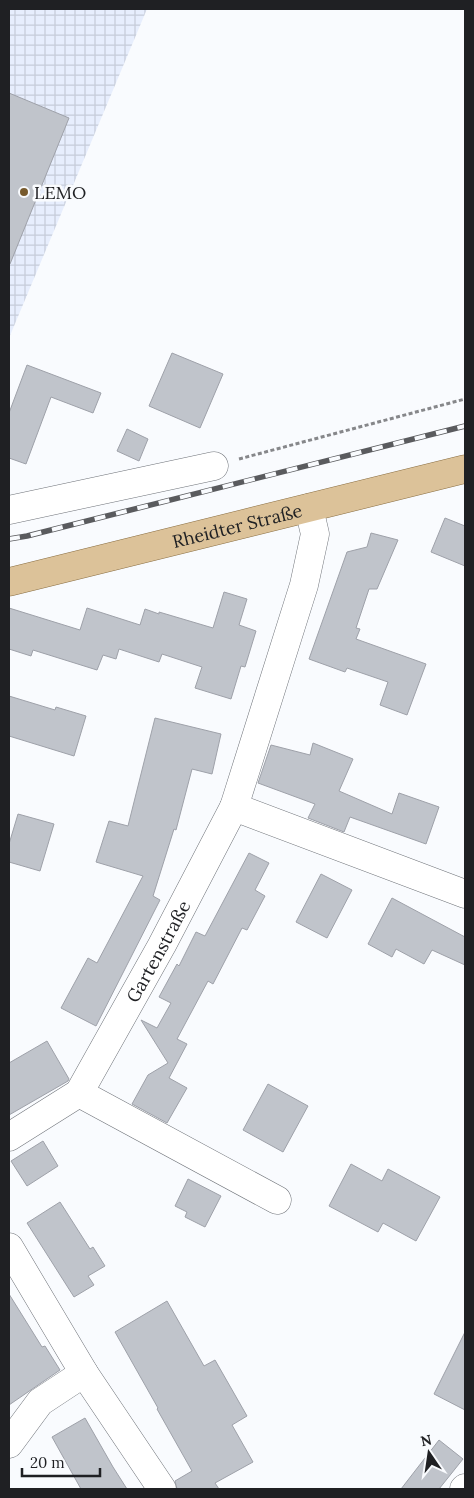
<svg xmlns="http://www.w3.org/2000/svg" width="474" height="1498" viewBox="0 0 474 1498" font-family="Lora,serif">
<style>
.industrial{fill:url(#industrial-grid)}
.building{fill:#c0c4cb;stroke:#9ea1a9}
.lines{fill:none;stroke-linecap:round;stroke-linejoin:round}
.minor-casing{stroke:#6f7379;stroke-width:29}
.major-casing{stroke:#8a6f44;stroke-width:29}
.path{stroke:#86878a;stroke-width:3;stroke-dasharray:4 2.5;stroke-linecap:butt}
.minor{stroke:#fff;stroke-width:28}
.major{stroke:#dcc299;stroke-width:28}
.rail-casing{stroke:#5a5b5e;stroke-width:5.5}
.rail{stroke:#f9fbfe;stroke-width:4;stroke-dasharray:11;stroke-linecap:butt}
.poi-dot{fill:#775a2d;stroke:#f9fbfe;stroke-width:2}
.labels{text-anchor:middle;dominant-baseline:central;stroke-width:5;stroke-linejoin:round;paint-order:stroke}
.poi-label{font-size:18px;fill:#1f2023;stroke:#f9fbfe;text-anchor:start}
.street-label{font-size:18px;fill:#1f2023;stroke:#f9fbfe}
</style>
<defs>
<pattern id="industrial-grid" width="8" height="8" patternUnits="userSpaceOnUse" patternTransform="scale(1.25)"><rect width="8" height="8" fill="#e7eefd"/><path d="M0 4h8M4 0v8" fill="none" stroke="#c6ccd9"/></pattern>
</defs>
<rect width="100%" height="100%" fill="#f9fbfe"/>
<polygon class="industrial" points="9,9 147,9 9,338"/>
<g class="building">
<polygon points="9,93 69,118 10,264 9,264"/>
<polygon points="172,353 223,374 200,428 149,406"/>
<polygon points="27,365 101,393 93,413 51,397 26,464 9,458 9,413"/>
<polygon points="127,429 148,439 139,461 117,451"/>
<polygon points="445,518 465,526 465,566 431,552"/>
<polygon points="371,533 398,540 377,589 369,589 356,628 360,629 356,639 426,664 407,715 380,705 388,682 347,668 345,672 309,659 347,552 367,547"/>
<polygon points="224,592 247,599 239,625 256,631 245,667 241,666 231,699 195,688 202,667 162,654 159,662 119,649 116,659 103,655 97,670 33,650 31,656 9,649 9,608 80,630 87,608 140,625 145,609 159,614 159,612 213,628"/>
<polygon points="9,696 55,710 56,707 86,716 74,756 9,736"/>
<polygon points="155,718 221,734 212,774 192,769 176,830 174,829 153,896 160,900 96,1026 61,1008 88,958 97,963 143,876 96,862 109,821 128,826"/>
<polygon points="313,743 353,759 339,791 392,814 399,793 439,807 426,844 350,817 344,832 308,818 315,804 258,783 271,745 310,755"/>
<polygon points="18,814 54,824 40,871 9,862 9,844"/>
<polygon points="249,853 269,863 255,890 265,896 247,930 242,928 213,984 208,981 177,1039 187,1044 169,1078 187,1088 167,1123 132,1104 148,1075 168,1063 141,1020 157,1028 171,1003 159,997 177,964 179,966 196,932 205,936"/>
<polygon points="321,874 352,890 327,938 296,922"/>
<polygon points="392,898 465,937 465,965 432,950 424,964 396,949 392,957 368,944"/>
<polygon points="47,1041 69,1079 68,1081 9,1115 9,1063"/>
<polygon points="268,1084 308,1106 283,1152 243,1130"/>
<polygon points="43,1141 58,1166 27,1186 11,1161"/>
<polygon points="351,1164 382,1181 388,1169 440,1197 416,1241 383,1223 378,1232 329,1206"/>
<polygon points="188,1179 221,1196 205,1227 185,1217 187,1212 175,1206"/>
<polygon points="60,1202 90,1249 93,1247 105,1266 88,1276 94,1285 74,1297 27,1223"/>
<polygon points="9,1294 42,1347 45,1346 60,1370 9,1405"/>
<polygon points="167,1301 204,1366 215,1360 247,1416 232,1425 253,1462 215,1483 219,1489 177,1489 175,1481 192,1471 157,1409 158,1408 115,1332"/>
<polygon points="465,1332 465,1410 434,1394"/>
<polygon points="85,1418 113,1467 127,1489 81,1489 52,1437"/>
<polygon points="439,1440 463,1459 439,1489 401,1489"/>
</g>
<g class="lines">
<defs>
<g id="minor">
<polyline points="9,510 214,466"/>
<polyline points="234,807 304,585 315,534 309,508"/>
<polyline points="79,1093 277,1200"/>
<path id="s1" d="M9 1137 79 1093 162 945 234 807 465 894"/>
<polyline points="9,1247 84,1373 162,1489"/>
<polyline points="9,1444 40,1402 84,1373"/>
<polyline points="464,1489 465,1488"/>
</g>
<g id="major">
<path id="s2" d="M9 582 465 469"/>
</g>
</defs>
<use href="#minor" class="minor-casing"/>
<use href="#major" class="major-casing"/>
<polyline class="path" points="239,459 465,399"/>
<use href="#minor" class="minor"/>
<use href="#major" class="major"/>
<defs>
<polyline id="rail" points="9,539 27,536 465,426"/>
</defs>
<use href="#rail" class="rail-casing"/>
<use href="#rail" class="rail"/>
</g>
<circle class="poi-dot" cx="24" cy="192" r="5"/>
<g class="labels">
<g class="poi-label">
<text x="34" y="192">LEMO</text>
</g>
<g class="street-label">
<text stroke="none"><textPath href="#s2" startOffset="235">Rheidter Straße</textPath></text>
<text stroke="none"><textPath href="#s1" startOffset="245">Gartenstraße</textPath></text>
</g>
</g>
<rect width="474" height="1498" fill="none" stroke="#1f2023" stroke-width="20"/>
<g transform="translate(429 1453) rotate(347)" stroke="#f9fbfe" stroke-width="4" paint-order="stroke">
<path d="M0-4L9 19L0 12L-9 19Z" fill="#1f2023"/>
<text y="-8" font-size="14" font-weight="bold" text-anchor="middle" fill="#1f2023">N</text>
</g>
<path d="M22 1468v8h78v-8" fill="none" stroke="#1f2023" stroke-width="2.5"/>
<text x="30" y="1468" font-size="15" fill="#1f2023" stroke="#f9fbfe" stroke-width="4" paint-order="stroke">20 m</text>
</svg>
